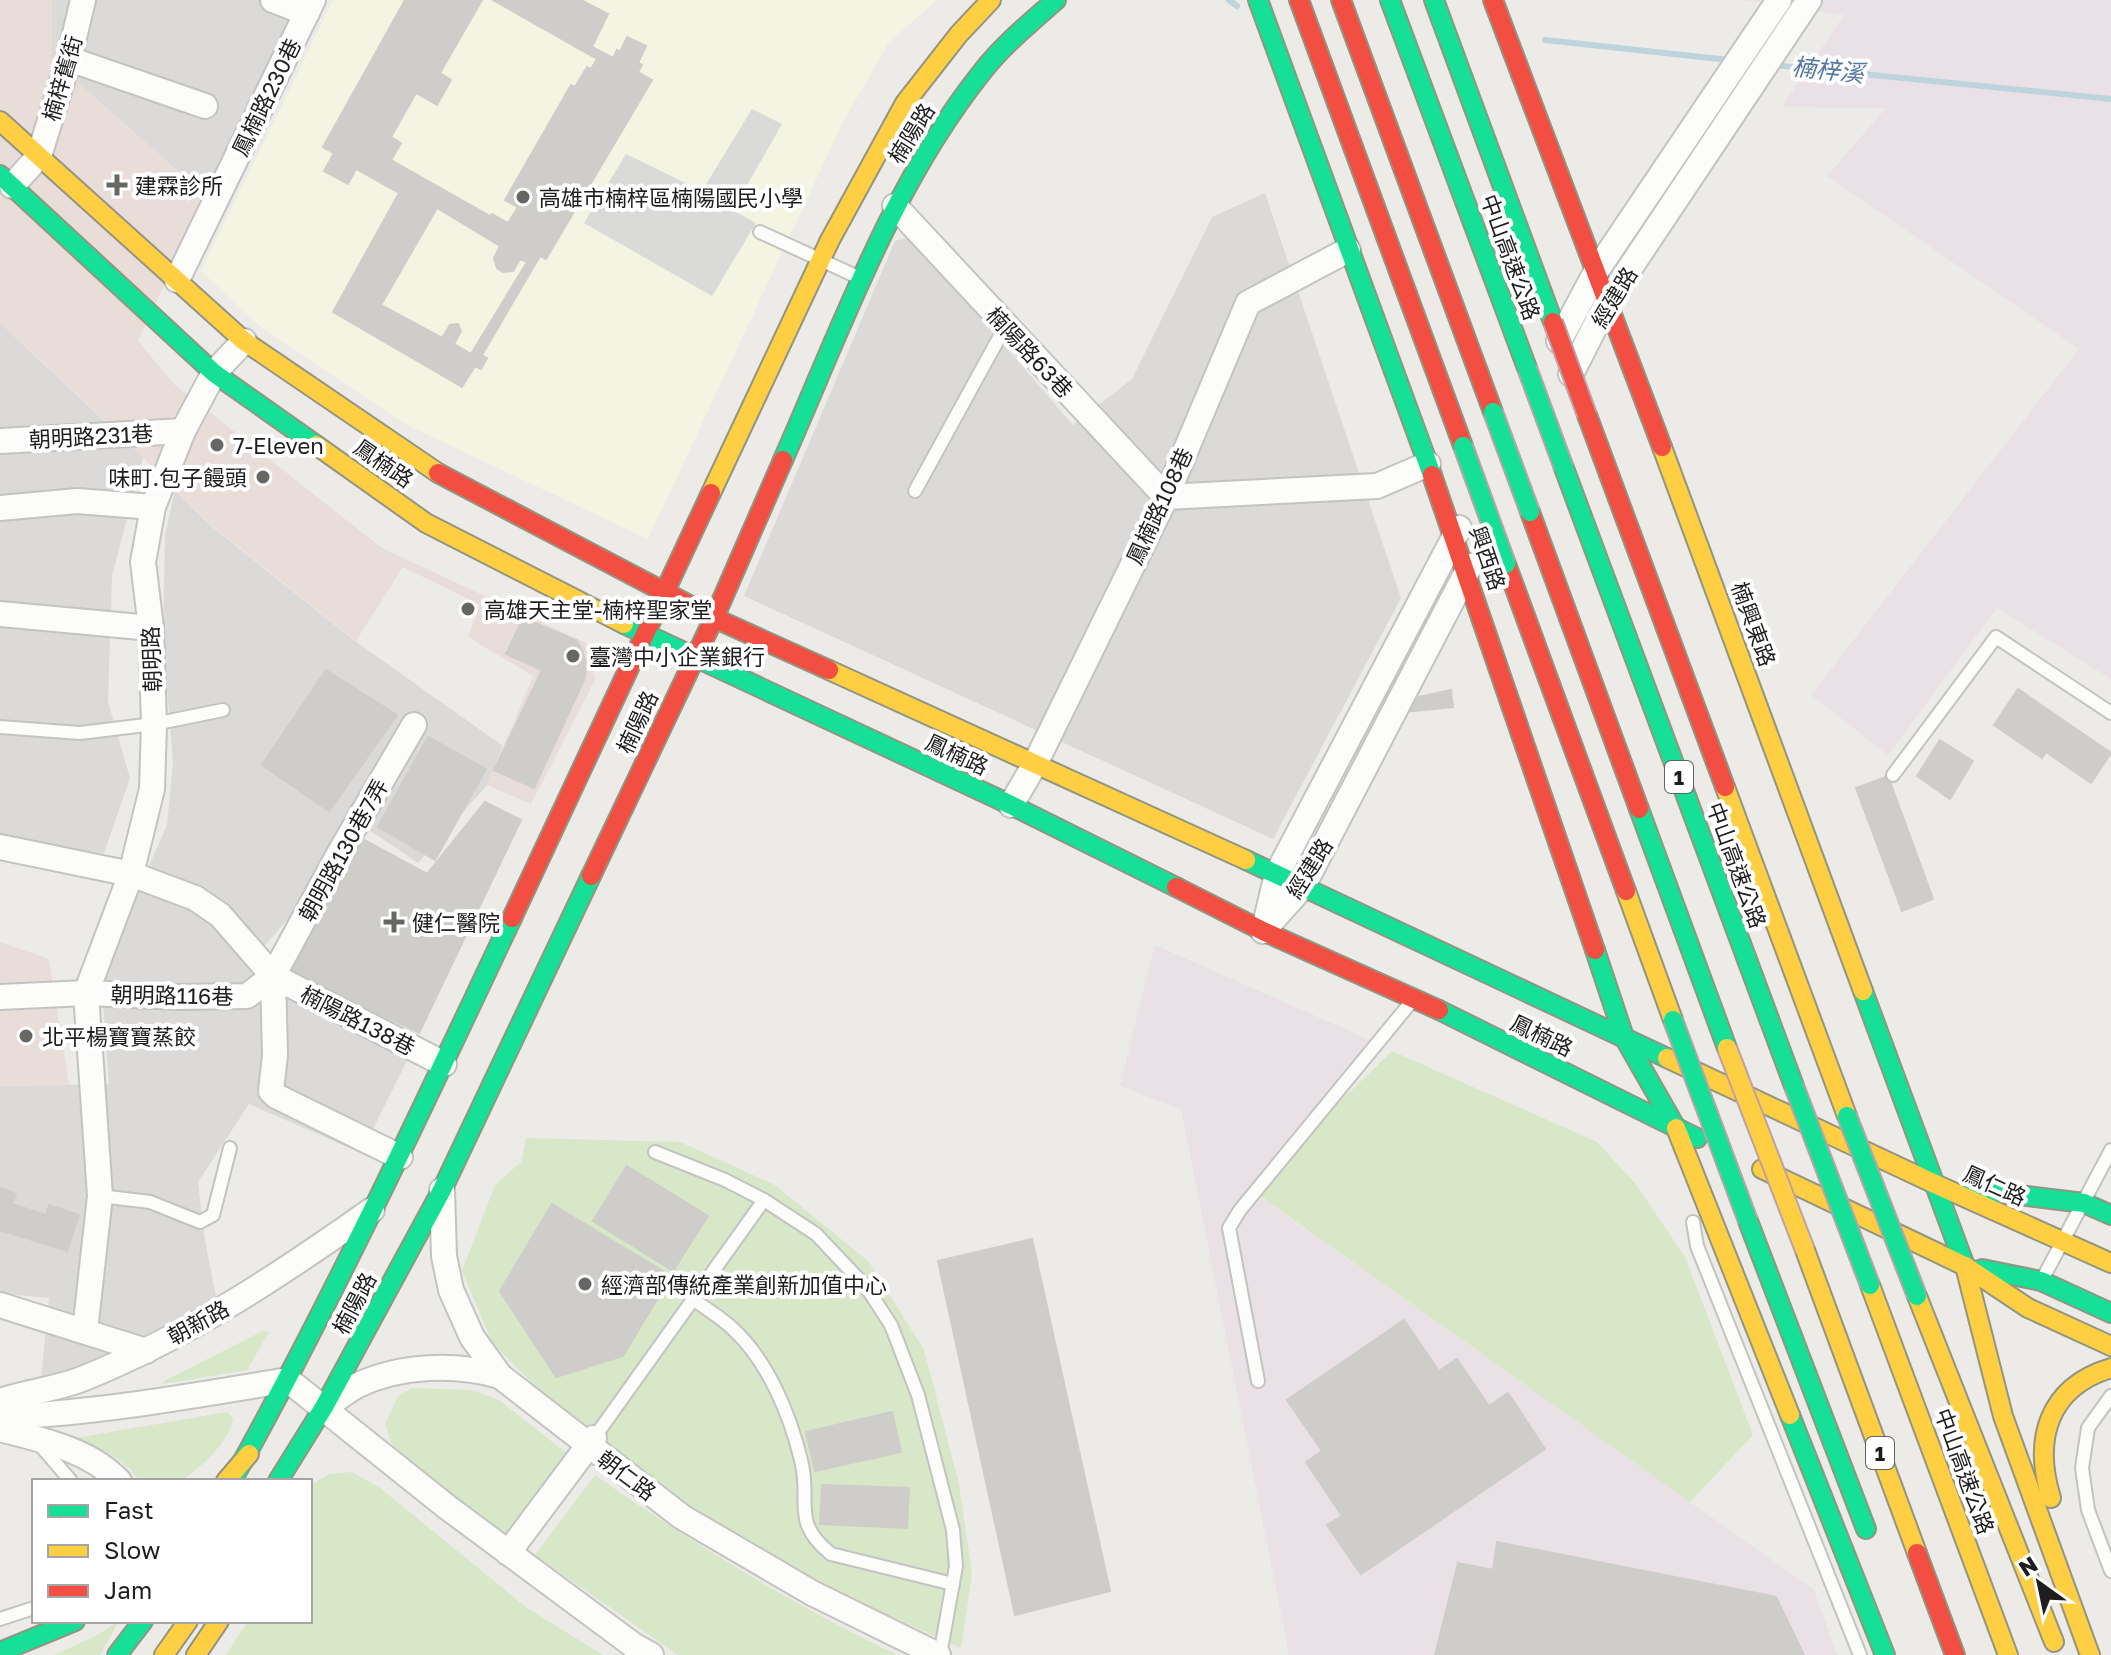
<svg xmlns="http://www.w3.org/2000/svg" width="2111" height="1655" viewBox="0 0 2111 1655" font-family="'Golos Text','Noto Sans TC',sans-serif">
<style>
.residential{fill:#dbdad8}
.commercial{fill:#e9ddda}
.industrial{fill:#e9e1e5}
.education{fill:#f4f4e3}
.religious{fill:#dadad8}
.grass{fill:#d7e7c8}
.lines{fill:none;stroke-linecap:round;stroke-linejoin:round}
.stream{stroke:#bdd4dc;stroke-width:6}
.building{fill:#cfcdca;stroke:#cfcdc9;stroke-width:2;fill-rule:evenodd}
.lane-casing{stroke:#c3c3c1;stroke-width:16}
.street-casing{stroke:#c3c3c1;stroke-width:28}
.fast-casing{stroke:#929581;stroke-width:22}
.slow-casing{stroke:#929581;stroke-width:22}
.jam-casing{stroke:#929581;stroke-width:22}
.lane{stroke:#fcfcfb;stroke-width:12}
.street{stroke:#fcfcfb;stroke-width:24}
.fast{stroke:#16e098;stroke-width:18}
.slow{stroke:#ffcf43;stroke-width:18}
.jam{stroke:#f24e42;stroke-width:18}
.fast-bridge-casing{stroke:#bea1a7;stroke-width:22;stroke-linecap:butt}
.slow-bridge-casing{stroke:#bea1a7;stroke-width:22;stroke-linecap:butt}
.jam-bridge-casing{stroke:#bea1a7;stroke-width:22;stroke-linecap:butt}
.fast-bridge{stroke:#16e098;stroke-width:18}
.slow-bridge{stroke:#ffcf43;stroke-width:18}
.jam-bridge{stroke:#f24e42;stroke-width:18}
.poi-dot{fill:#666664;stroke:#fff;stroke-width:3}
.labels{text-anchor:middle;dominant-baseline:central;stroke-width:8;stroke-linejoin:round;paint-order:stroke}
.shield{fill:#fff;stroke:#626262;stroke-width:2}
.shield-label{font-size:20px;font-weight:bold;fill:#1e1e1e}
.street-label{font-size:22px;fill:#1e1e1e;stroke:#fff}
.poi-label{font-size:22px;fill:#1e1e1e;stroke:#fff;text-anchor:start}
.water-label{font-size:24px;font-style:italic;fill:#5376a5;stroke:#fff}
</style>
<rect width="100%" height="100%" fill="#ecebe7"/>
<g class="residential">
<polygon points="52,0 301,0 206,196 51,59"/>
<polygon points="1265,193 1401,598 1273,839 744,596 895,241 911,237 1073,425 1132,379 1212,217"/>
<polygon points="0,323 143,457 112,576 108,702 130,778 104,853 2,839 0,846"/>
<polygon points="175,490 210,525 355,641 503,746 487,785 418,863 366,828 249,964 409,1057 361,1153 249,1104 198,1182 204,1235 216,1297 96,1362 41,1379 49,1298 4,1294 0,1304 0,1086 109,1084 101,974 167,825 173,762 163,638 165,536"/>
</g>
<g class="commercial">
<polygon points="0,0 52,0 51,59 206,196 138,341 175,385 382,548 588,644 595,680 531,804 487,785 533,676 468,637 480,605 403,567 356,641 210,524 110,425 0,323"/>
<polygon points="0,942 49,959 69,1085 0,1086"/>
</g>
<g class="industrial">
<polygon points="1743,0 2111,0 2111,679 1997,608 1888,755 1811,695 2079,349 1827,176 1886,108 1782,107 1844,15"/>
<polygon points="1155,945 1370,1040 1250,1190 1814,1590 1837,1655 1289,1655 1181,1109 1120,1086"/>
</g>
<polygon class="education" points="333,0 937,0 889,42 843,122 648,539 407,425 261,327 201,271"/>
<polygon class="religious" points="752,109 782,124 733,210 756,223 712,296 584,223 626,154 702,191"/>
<g class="grass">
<polygon points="1392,1051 1597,1142 1635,1183 1685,1257 1753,1435 1690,1502 1250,1189"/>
<polygon points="526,1138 680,1142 775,1185 869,1262 924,1350 959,1484 972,1574 961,1648 823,1586 690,1507 554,1405 493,1344 462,1271 495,1185 521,1162"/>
<polygon points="263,1331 269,1332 247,1370 164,1384 164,1381"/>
<polygon points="412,1388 472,1390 499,1400 569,1455 508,1535 411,1465 393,1447 385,1424 398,1396"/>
<path d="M227 1412 233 1419C228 1444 201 1466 182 1481H139C125 1458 100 1449 76 1438Z"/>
<polygon points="352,1472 380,1488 527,1608 603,1655 226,1655 248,1621 310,1621 310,1486 329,1474"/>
<path d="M595 1475C692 1543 790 1603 897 1655H678L535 1555Z"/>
<polygon points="119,1621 100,1655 54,1655 94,1637"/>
</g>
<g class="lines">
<g class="stream">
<polyline points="1229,0 1237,6"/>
<polyline points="1545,40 1729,60"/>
<polyline points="1772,65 2111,99"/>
</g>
</g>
<g class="building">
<path d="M405 0H482L440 73 451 80 437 105 416 93 391 137 401 143 391 160 490 216 492 214 508 223 518 207 505 200 571 85 575 87 587 67 591 69 597 59 493 0H581L608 14 592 47 613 58 617 50 620 52 627 37 646 46 638 63 642 65 638 72 652 80 546 259 540 256 482 355 487 358 481 369 475 366 462 387 333 312 399 193 356 169 348 184 324 171 334 153 323 147ZM437 208 500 246 494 258 497 268 503 272 513 271 520 259 527 262 471 354 454 344 461 331 458 324 450 325 442 338 381 305Z"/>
<polygon points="523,618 576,640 582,650 586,665 585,678 534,788 494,770 542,670 506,654"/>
<polygon points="326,670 397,715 329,811 262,765"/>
<polygon points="2018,689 2111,753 2091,783 2046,752 2042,758 1994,725"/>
<polygon points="1451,690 1453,707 1404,712 1419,697"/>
<polygon points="428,737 486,769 435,860 378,827"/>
<polygon points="1940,740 1973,761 1950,799 1917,776"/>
<polygon points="1888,776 1933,899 1902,911 1856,788"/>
<polygon points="485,802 521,820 419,1033 290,971 361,838 427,874"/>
<polygon points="627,1166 708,1216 673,1271 593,1221"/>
<polygon points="0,1188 16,1194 12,1204 46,1215 49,1205 79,1215 67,1251 0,1230"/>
<polygon points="552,1204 671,1276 623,1356 556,1377 500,1291"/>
<polygon points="1032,1239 1110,1591 1015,1615 938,1261"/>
<polygon points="1404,1320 1439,1371 1457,1359 1489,1406 1508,1393 1545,1449 1361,1574 1327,1525 1342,1516 1306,1462 1322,1451 1287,1400"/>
<polygon points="892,1412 901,1452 815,1471 806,1432"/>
<polygon points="822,1485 909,1488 907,1528 820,1524"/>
<polygon points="1497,1542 1776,1597 1804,1655 1435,1655 1458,1563 1493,1570"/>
</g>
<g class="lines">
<defs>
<g id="lane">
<polyline points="760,232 860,278"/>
<polyline points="915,491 1006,325"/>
<polyline points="0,727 80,733 154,724 223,710"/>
<polyline points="1893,775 1996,637 2111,713"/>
<polyline points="655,1152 725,1180 764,1200 816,1234 867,1288 891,1325 918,1395 953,1530 956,1566 940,1655"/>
<polyline points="100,1196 150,1202 200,1222 213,1215 230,1148"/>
<polyline points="1693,1222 1697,1246 1860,1655"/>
<polyline points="2042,1280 2111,1150"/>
<path d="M693 1299C706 1309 722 1318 733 1329 768 1361 790 1415 801 1460 812 1503 790 1521 831 1554L953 1584"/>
<polyline points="1258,1381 1229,1228 1240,1210 1412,1001"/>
<polyline points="2111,1396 2088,1428 2082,1468 2088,1510 2111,1571"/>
<polyline points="594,1438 764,1200"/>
<polyline points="40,1445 71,1481"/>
<polyline points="0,1619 34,1608"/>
</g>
<g id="street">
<polyline points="273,0 307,13"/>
<polyline points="69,59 205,106"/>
<polyline points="12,186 39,156 69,59 83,0"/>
<polyline points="895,206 1166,497 1377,486 1428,464"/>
<polyline points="177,280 313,0"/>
<polyline points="1559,341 1597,270 1779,0"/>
<polyline points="1571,374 1608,301 1809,0"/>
<polyline points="0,441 183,431"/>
<polyline points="0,508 77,501 153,507"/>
<polyline points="0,614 151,628"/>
<polyline points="1011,805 1035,764 1166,497 1248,303 1348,250"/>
<polyline points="0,847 131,874 195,898 220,915 273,976 444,1064"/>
<polyline points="1265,925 1277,874 1459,528"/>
<polyline points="1263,931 1303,886 1470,566"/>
<polyline points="273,976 275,1055 271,1091 276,1096 400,1157"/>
<polyline points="0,997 86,993 178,997 247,996 273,976 340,852 414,725"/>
<polyline points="442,1190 444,1256 451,1290 472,1337 500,1376 682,1517 812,1593 938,1655"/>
<polyline points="0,1305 146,1351"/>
<polyline points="85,1331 100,1196 86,993 131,874 152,789 154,724 151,628 143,562 153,507 183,431 214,373 244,341"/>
<path d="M0 1401C27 1392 56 1389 82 1379 187 1337 280 1275 372 1210"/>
<path d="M326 1406C337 1399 347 1391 358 1385 401 1365 455 1363 500 1376"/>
<path d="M0 1417C97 1413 192 1396 288 1380L447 1507 633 1645 651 1655"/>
<path d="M0 1429C42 1440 88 1449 119 1481"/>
<polyline points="508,1553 594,1438"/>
</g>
<g id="fast">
<polyline points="1258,0 1432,475"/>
<polyline points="1390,0 1527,368"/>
<polyline points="1434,0 1553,322"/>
<polyline points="0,175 214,373 316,445"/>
<path d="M783 460C842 327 891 186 982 72 1003 45 1030 23 1056 0"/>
<polyline points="1564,468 1794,1086"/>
<polyline points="624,624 1011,805 1176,887"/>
<polyline points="1639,809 1727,1048"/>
<polyline points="1246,860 1667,1058"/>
<polyline points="1595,950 1624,1037 1676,1128"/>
<polyline points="1863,991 1965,1266"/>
<polyline points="1439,1010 1697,1138"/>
<polyline points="1971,1189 2084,1203 2111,1215"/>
<polyline points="1748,1221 1866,1529"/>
<polyline points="1982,1269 2041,1281 2111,1313"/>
<polyline points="1790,1415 1885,1655"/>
<path d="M234 1477C335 1295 423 1107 512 918"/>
<polyline points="278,1481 324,1407 442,1190 591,876"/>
<polyline points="0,1652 75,1621"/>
<polyline points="117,1655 143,1621"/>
</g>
<g id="slow">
<polyline points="0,121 244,341 438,473"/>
<polyline points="316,445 426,523 624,624"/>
<polyline points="1662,447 1863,991"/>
<polyline points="711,493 830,240 905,103 959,34 991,0"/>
<polyline points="829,670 1246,860"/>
<polyline points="1725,787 1847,1116"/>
<polyline points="1626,891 1673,1020"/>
<polyline points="1667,1058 1935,1184 2111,1263"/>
<polyline points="1676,1128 1790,1415"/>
<polyline points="1762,1169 1965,1266 2028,1308 2111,1346"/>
<polyline points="1805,1250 1917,1553"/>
<polyline points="1965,1266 2003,1416 2090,1655"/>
<polyline points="1870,1285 2008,1655"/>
<polyline points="1917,1296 2054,1642"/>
<polyline points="226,1481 249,1454"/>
<path d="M2051 1498C2033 1439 2048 1387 2111 1368"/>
<polyline points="164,1655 188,1621"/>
<polyline points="196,1655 219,1621"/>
</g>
<g id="jam">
<polyline points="1299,0 1463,446"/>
<polyline points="1341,0 1493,412"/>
<polyline points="1493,0 1662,447"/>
<polyline points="1587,415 1725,787"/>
<polyline points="438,473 714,618 829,670"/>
<polyline points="1432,475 1595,950"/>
<polyline points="1530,512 1639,809"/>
<polyline points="1506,564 1626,891"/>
<polyline points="591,876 714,618 783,460"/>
<polyline points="1176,887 1263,931 1439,1010"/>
<polyline points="512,918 711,493"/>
<polyline points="1917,1553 1955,1655"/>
</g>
</defs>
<use href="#lane" class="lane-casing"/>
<use href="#street" class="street-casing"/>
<use href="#fast" class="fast-casing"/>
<use href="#slow" class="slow-casing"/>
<use href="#jam" class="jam-casing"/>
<use href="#lane" class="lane"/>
<use href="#street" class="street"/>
<use href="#fast" class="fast"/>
<use href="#slow" class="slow"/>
<use href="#jam" class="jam"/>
<defs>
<g id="fast-bridge">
<polyline points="1527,368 1564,468"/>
<polyline points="1493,412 1530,512"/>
<polyline points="1463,446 1506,564"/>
<polyline points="1673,1020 1748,1221"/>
<polyline points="1794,1086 1870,1285"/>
<polyline points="1847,1116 1917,1296"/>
</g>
<polyline id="slow-bridge" points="1727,1048 1805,1250"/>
<polyline id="jam-bridge" points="1553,322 1587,415"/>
</defs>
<use href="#fast-bridge" class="fast-bridge-casing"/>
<use href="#slow-bridge" class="slow-bridge-casing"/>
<use href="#jam-bridge" class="jam-bridge-casing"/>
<use href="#fast-bridge" class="fast-bridge"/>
<use href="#slow-bridge" class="slow-bridge"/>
<use href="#jam-bridge" class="jam-bridge"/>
</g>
<g class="poi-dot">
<path d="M113 173h8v8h8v8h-8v8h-8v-8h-8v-8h8z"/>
<circle cx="523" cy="197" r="8"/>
<circle cx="217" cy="445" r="8"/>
<circle cx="263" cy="477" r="8"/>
<circle cx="468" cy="609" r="8"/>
<circle cx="573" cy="656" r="8"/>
<path d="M390 910h8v8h8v8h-8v8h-8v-8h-8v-8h8z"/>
<circle cx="26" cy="1036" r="8"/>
<circle cx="585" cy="1284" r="8"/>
</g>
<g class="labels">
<g class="shield">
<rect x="1665" y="761" width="28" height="32" rx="6"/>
<rect x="1866" y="1437" width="28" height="32" rx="6"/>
</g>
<g class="shield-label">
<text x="1679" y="777">1</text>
<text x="1880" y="1453">1</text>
</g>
<g class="street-label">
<text transform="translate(62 78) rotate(-74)">楠梓舊街</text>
<text transform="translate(266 97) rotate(-64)">鳳楠路230巷</text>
<text transform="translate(911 133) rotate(-58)">楠陽路</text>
<text transform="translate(1511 257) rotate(70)">中山高速公路</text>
<text transform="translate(1614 297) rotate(-59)">經建路</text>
<text transform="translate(1030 352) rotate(47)">楠陽路63巷</text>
<text transform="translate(91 436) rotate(-3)">朝明路231巷</text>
<text transform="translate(384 463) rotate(35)">鳳楠路</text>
<text transform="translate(1159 506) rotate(-65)">鳳楠路108巷</text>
<text transform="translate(1488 558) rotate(71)">興西路</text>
<text transform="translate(1754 624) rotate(70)">楠興東路</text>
<text transform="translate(151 659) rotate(-92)">朝明路</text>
<text transform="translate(637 722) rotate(-65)">楠陽路</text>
<text transform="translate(957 754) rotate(25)">鳳楠路</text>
<text transform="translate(343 850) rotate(-61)">朝明路130巷7弄</text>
<text transform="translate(1737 865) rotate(70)">中山高速公路</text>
<text transform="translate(1309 868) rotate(-58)">經建路</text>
<text transform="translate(172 995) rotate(1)">朝明路116巷</text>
<text transform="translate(358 1020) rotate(27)">楠陽路138巷</text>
<text transform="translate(1542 1035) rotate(26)">鳳楠路</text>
<text transform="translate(1995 1185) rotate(24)">鳳仁路</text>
<text transform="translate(354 1303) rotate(-62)">楠陽路</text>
<text transform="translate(198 1322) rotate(-29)">朝新路</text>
<text transform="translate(1965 1471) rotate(70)">中山高速公路</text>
<text transform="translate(627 1475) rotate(37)">朝仁路</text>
</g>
<g class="poi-label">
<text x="135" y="185">建霖診所</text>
<text x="539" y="197">高雄市楠梓區楠陽國民小學</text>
<text x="233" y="445">7-Eleven</text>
<text x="247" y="477" text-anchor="end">味町.包子饅頭</text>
<text x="484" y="609">高雄天主堂-楠梓聖家堂</text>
<text x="589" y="656">臺灣中小企業銀行</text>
<text x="412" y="922">健仁醫院</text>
<text x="42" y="1036">北平楊寶寶蒸餃</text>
<text x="601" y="1284">經濟部傳統產業創新加值中心</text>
</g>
<g class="water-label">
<text transform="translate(1828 69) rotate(6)">楠梓溪</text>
</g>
</g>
<rect x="32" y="1479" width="280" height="144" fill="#ffffff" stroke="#a5a5a5" stroke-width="2"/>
<rect x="48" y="1505" width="40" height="12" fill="#16e098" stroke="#a5a5a5" stroke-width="2"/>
<text x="104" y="1519" font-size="24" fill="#1e1e1e">Fast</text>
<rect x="48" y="1545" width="40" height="12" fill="#ffcf43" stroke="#a5a5a5" stroke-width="2"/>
<text x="104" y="1559" font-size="24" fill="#1e1e1e">Slow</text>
<rect x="48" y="1585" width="40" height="12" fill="#f24e42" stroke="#a5a5a5" stroke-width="2"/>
<text x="104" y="1599" font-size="24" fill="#1e1e1e">Jam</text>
<g transform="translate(2039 1583) rotate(327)" stroke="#ffffff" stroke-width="6" paint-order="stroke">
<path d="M0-6L14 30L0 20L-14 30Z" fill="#1e1e1e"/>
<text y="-12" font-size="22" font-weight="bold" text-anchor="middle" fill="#1e1e1e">N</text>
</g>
</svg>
